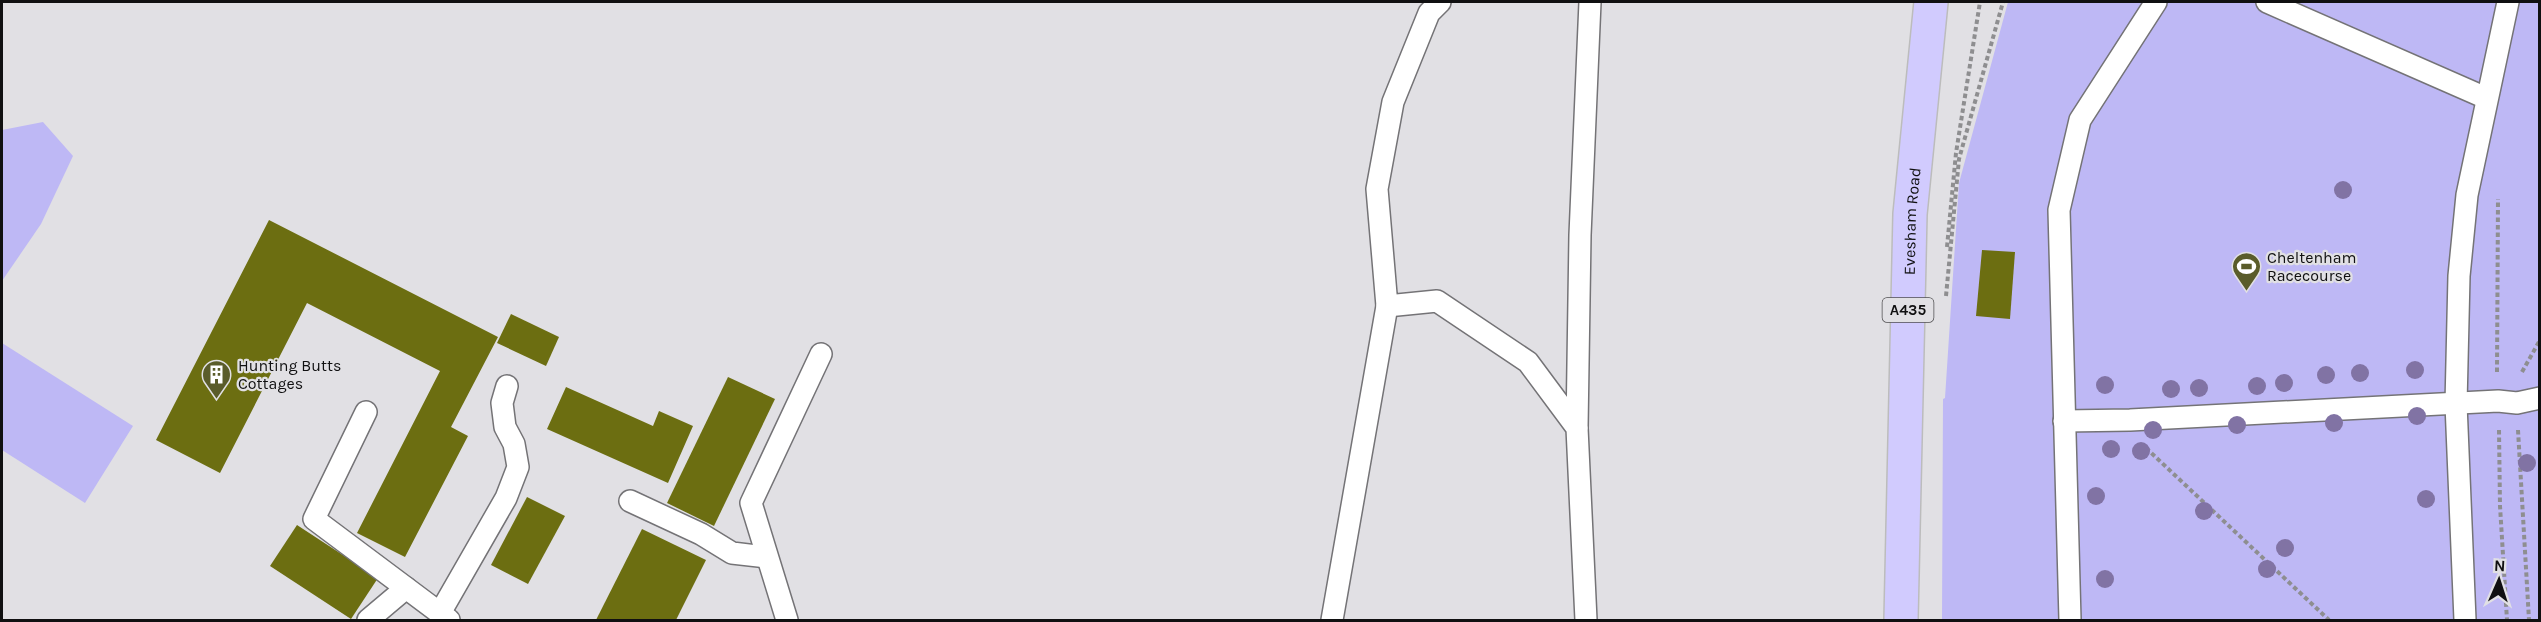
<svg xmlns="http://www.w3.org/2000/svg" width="2541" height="622" viewBox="0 0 2541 622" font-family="Karla,sans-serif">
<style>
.green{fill:#beb8f5}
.building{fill:#6c6e11}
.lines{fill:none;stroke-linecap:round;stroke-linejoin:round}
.service-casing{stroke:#747376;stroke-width:24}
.primary-casing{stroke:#bcbcbc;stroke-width:36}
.path{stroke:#8e8e90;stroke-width:4;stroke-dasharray:4.5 3;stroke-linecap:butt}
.service{stroke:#fff;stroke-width:21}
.primary{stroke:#d1cbfe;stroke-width:33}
.tree{fill:#8173a4}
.labels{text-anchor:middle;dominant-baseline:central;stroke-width:4.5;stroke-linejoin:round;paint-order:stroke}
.shield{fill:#e1e0e4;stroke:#4f4e50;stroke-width:1.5}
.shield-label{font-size:15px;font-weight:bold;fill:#101011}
.street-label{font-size:16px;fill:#101011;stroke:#e1e0e4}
.poi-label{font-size:16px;fill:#101011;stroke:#e1e0e4;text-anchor:start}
</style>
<rect width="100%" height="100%" fill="#e1e0e4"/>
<g class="green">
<polygon points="2008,2 2539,2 2539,620 1942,620 1943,399 1945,398 1959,183"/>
<polygon points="43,122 73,156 41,224 2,281 2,130"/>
<polygon points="2,343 133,426 85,503 2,450"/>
</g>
<g class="building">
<polygon points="269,220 498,337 451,427 468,436 405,557 357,533 440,371 307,303 220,473 156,440"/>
<polygon points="1982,250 2015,252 2010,319 1976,316"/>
<polygon points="511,314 559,337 546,366 497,343"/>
<polygon points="728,377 775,399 714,526 667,503"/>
<polygon points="566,387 653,426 659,411 693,426 668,483 547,429"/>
<polygon points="527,497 565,516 528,584 491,565"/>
<polygon points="297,525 378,578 351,619 270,566"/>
<polygon points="642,529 706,560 676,620 596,620"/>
</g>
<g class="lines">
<defs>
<g id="service">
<polyline points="1440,2 1429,13 1393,102 1377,189 1387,306 1437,301 1528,362 1577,428 1586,620"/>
<polyline points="2267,2 2486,98"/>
<polyline points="366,412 314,519 449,620"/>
<polyline points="2064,421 2130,420 2498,401 2517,403 2540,398"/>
<polyline points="1577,428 1580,235 1590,2"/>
<polyline points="630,501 701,534 732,553 766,557"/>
<polyline points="440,613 506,498 518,467 514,444 505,427 502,403 507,386"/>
<polyline points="368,620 406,588"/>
<polyline points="787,620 751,503 821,354"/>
<polyline points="1332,620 1387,306"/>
<polyline points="2070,620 2059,210 2080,120 2156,2"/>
<polyline points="2465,620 2456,404 2459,276 2467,195 2508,2"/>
</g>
<g id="primary">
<path id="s1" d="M1901 620 1910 214 1931 2"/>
</g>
</defs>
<use href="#service" class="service-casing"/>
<use href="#primary" class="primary-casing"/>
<g class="path">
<polyline points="1947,247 1956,153 1980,2"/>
<polyline points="1946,296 1959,159 2003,2"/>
<polyline points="2497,372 2498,199"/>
<polyline points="2522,372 2540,340"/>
<polyline points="2499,430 2500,506 2507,620"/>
<polyline points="2518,430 2529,620"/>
<polyline points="2146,448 2329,620"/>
</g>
<use href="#service" class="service"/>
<use href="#primary" class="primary"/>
</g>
<g class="tree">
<circle cx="2343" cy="190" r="9"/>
<circle cx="2415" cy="370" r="9"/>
<circle cx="2360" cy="373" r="9"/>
<circle cx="2326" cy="375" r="9"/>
<circle cx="2284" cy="383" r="9"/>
<circle cx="2105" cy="385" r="9"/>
<circle cx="2257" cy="386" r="9"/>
<circle cx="2199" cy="388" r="9"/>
<circle cx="2171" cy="389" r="9"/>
<circle cx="2417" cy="416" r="9"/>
<circle cx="2334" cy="423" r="9"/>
<circle cx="2237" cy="425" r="9"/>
<circle cx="2153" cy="430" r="9"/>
<circle cx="2111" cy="449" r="9"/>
<circle cx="2141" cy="451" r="9"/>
<circle cx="2527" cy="463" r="9"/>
<circle cx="2096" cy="496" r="9"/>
<circle cx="2426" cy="499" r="9"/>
<circle cx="2204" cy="511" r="9"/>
<circle cx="2285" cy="548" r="9"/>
<circle cx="2267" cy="569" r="9"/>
<circle cx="2105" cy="579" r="9"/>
</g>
<defs>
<symbol id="stadium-pin" viewBox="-11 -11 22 30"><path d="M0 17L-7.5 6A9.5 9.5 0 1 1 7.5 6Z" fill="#5a5c2a" stroke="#e1e0e4"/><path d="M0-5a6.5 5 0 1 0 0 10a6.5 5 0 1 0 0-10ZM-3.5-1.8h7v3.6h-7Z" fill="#fff"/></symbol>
<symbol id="building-pin" viewBox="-11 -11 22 30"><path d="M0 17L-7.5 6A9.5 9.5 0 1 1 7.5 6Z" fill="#5a5c2a" stroke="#e1e0e4"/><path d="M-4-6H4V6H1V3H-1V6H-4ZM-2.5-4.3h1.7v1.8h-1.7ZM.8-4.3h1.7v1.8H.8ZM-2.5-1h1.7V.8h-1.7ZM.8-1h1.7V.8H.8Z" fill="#fff"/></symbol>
</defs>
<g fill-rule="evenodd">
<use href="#stadium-pin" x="2230" y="250" width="33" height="45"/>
<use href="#building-pin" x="200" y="358" width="33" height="45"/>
</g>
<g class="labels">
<rect class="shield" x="1882.5" y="298" width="51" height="24" rx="4.5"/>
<g class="shield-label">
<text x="1908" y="310">A435</text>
</g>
<g class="street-label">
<text stroke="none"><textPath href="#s1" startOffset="399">Evesham Road</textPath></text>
</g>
<g class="poi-label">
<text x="2267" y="257">Cheltenham<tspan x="2267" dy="18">Racecourse</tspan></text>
<text x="238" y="365">Hunting Butts<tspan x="238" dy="18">Cottages</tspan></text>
</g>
</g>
<rect width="2541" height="622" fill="none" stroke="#101011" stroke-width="6"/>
<g transform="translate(2499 580) rotate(3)" stroke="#e1e0e4" stroke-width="4.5" paint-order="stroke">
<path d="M0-4.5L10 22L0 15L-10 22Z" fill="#101011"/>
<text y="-9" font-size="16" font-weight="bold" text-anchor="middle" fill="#101011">N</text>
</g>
</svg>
